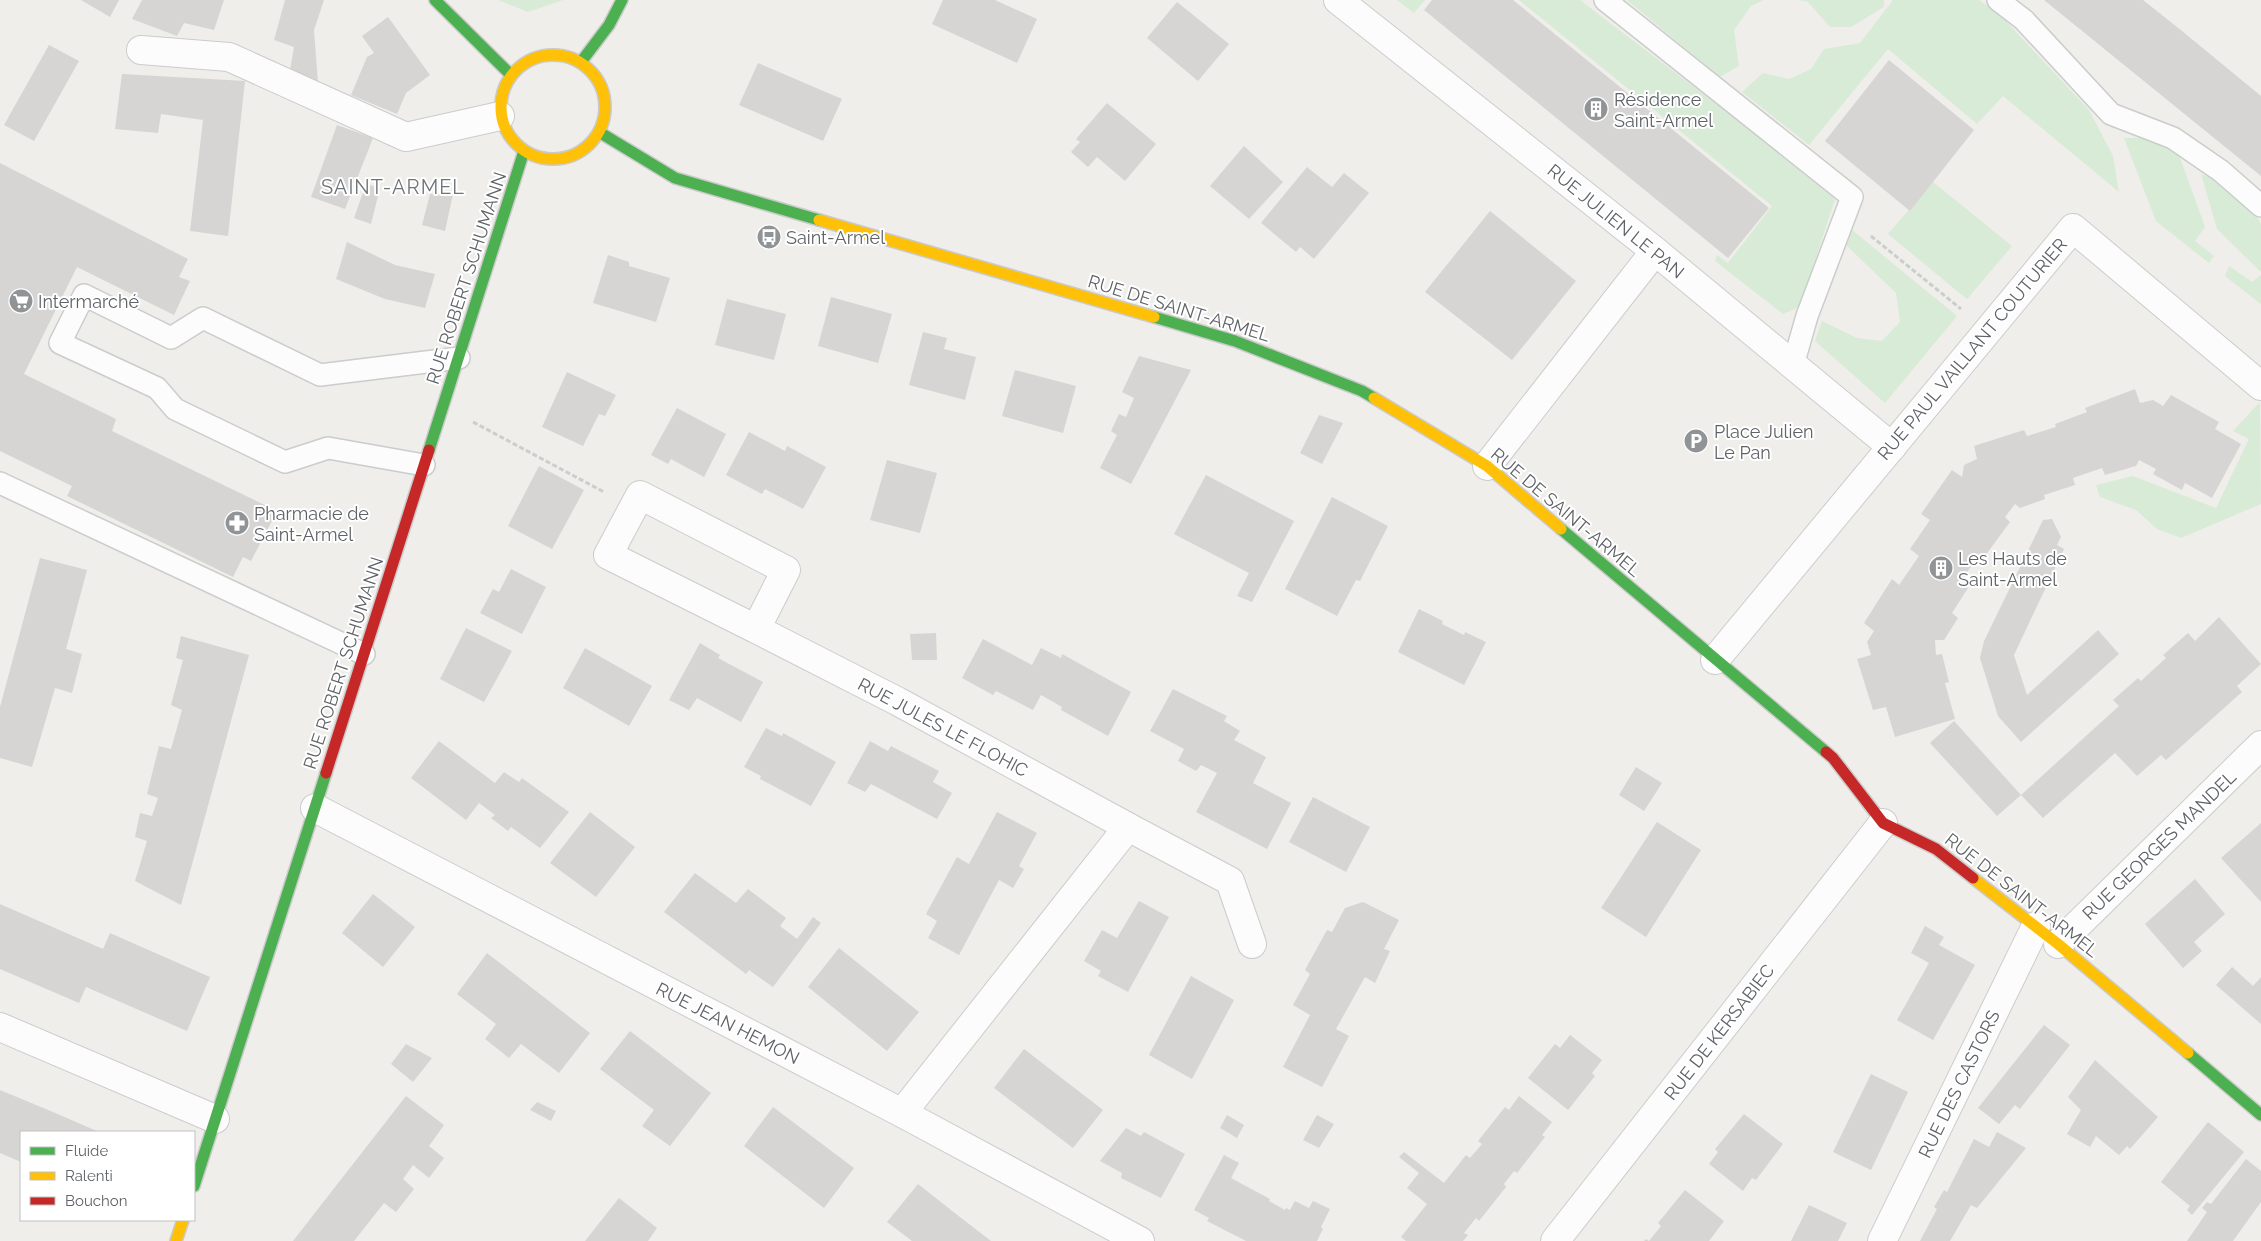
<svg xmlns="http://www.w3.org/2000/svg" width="2261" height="1241" viewBox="0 0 2261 1241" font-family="Raleway,sans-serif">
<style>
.green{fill:#d8ebd6}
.building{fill:#d6d5d3}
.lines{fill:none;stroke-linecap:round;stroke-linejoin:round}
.lane-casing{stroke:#cbcccc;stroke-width:24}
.street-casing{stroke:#cbcccc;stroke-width:30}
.fast-casing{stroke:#cacacb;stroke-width:14}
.slow-casing{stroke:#cacacb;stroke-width:14}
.jam-casing{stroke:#cacacb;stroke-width:14}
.path{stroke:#cacfcc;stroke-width:3;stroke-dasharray:5 2.5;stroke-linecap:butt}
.lane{stroke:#fdfcfc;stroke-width:21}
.street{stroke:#fdfcfc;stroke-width:28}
.fast{stroke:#4caf50;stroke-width:11}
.slow{stroke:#ffc107;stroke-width:11}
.jam{stroke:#c62828;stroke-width:11}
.labels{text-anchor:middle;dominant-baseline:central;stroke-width:4;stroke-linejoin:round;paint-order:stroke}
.poi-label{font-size:18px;fill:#5f6368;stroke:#fff;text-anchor:start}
.street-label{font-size:18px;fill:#5f6368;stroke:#fff}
.quarter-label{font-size:20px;letter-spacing:1px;fill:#70757a;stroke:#fff}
</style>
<rect width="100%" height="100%" fill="#efeeea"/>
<g class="green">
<polygon points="498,0 563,0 528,12"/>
<polygon points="1397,0 1425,0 1414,13"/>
<polygon points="1519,0 1580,0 1736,119 1835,199 1800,307 1783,314 1715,261 1717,255 1728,263 1772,206"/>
<polygon points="1627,0 1764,0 1751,6 1734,30 1739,66 1720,77"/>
<polygon points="1799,0 1884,0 1884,7 1851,27 1830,27 1808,2"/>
<polygon points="1893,0 1979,0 2003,18 2089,110 2113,156 2119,192 2003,96 1977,124 1888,49 1809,145 1742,92 1763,73 1789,79 1811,69 1824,49 1860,43"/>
<polygon points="2124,138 2153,138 2178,152 2205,227 2195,241 2214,256 2209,263 2156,221"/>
<polygon points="2201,174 2227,183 2257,216 2261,225 2261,272 2217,229"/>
<polygon points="1933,182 2012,246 1967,299 1888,234"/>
<polygon points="1852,230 1957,316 1885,403 1815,341 1822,321 1857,338 1882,341 1900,322 1896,293 1843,242"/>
<polygon points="2229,266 2252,282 2261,275 2261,304 2225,276"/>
<polygon points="2260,402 2261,504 2181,538 2157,529 2136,510 2100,497 2096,485 2133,476 2216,508 2249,439 2233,431"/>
</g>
<g class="building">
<polygon points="81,0 119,0 110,17"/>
<polygon points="142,0 224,0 214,30 184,23 177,36 132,19"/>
<polygon points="285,0 324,0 314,30 318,83 289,76 294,47 274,40"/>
<polygon points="943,0 995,0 1037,19 1017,63 932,24"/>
<polygon points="1432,0 1513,0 1769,208 1728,258 1424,10"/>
<polygon points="2044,0 2143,0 2182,31 2261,96 2261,176"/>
<polygon points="1177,2 1229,44 1198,81 1147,38"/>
<polygon points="388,17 430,75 406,93 397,114 351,95 367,57 374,53 362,36"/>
<polygon points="49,45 79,61 34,141 4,125"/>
<polygon points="1889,60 1974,130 1910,211 1825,141"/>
<polygon points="758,63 842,99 823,141 739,105"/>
<polygon points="122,74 245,81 228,236 190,231 203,120 161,114 158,133 115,129"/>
<polygon points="1107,103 1156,144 1125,181 1097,157 1088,167 1071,152 1080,142 1076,139"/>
<polygon points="337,125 373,138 345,209 311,197"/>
<polygon points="1244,146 1283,182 1249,219 1210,186"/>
<polygon points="0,163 188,259 179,277 190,281 174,315 77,267 24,374 116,419 112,431 277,511 251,561 243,557 233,577 67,496 72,486 0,451"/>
<polygon points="1307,167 1332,187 1344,173 1369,193 1314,259 1300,247 1296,252 1261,223"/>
<polygon points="366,184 380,188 371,224 354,218"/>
<polygon points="430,194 453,194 445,231 422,225"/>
<polygon points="1490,211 1576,281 1512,360 1425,292"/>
<polygon points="347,242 395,265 435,274 425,308 385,299 336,279"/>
<polygon points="608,255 629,262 629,266 670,278 656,322 593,303"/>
<polygon points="831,297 892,314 878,363 818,346"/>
<polygon points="727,299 786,314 774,360 715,345"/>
<polygon points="923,332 947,338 944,349 976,357 965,400 909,385"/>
<polygon points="1139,356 1191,370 1131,484 1100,468 1117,435 1111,431 1119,414 1126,417 1134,398 1122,392"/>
<polygon points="1015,370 1076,386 1063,433 1002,416"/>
<polygon points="567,372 616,395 605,416 599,414 583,446 542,427"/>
<polygon points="2135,389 2140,403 2153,400 2163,406 2171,395 2219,422 2215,429 2241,444 2212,498 2185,483 2182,490 2153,474 2156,469 2139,460 2136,466 2105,475 2102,468 2073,478 2075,485 2044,495 2045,499 2020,508 2015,504 2005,517 2010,522 1985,556 1980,553 1960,583 1968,588 1952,613 1958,618 1944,640 1935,640 1936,655 1942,654 1949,682 1945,683 1955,719 1895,737 1886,707 1873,710 1857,659 1871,655 1867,642 1874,631 1864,623 1892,579 1899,585 1919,556 1910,549 1930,520 1921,514 1952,470 1962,477 1964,465 1977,459 1974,446 2024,430 2027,436 2056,427 2055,424 2087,412 2085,408"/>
<polygon points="677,408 726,434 704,477 671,459 668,464 651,455"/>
<polygon points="1319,415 1343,423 1322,464 1300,453"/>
<polygon points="749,432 785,451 787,446 826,467 803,509 765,489 762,494 726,475"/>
<polygon points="887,460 937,473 920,533 870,520"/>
<polygon points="539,466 584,490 552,549 508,526"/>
<polygon points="1206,475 1294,521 1252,602 1237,596 1249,573 1174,534"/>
<polygon points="1332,497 1388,526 1360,581 1356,580 1337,616 1285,589"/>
<polygon points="2052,519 2061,537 2057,545 2064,549 2014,655 2027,695 2098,630 2119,654 2021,742 1998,716 1980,658 1984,641 2043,520"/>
<polygon points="40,558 87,570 66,649 82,654 72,693 55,688 32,767 0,758 0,707"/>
<polygon points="511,569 546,587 522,634 480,613 493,589 499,592"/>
<polygon points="1419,609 1443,621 1442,624 1464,635 1465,632 1486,642 1464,685 1398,652"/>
<polygon points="2219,617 2261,664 2237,686 2242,692 2166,760 2161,755 2137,776 2115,753 2043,818 2021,795 2119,706 2113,700 2138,678 2141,681 2166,658 2163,655 2188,633 2195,641"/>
<polygon points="466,628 512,651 484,702 440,679"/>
<polygon points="936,633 937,660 912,660 910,634"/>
<polygon points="181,636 249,655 181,905 135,881 147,841 135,837 140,813 152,816 158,798 147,794 159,746 171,749 182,710 171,705 183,660 176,658"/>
<polygon points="983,639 1032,665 1041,648 1061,658 1062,654 1131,692 1108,736 1061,710 1062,707 1041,695 1033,710 996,691 993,695 962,678"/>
<polygon points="700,643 720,655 718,658 763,682 741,722 697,698 689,710 669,700"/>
<polygon points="585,648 652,686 629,726 563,688"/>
<polygon points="1173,689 1227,716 1224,721 1240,731 1234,740 1266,757 1253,783 1291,803 1267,849 1196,812 1217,773 1201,765 1196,771 1178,761 1184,749 1150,731"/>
<polygon points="1954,721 2021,795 1997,816 1930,743"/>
<polygon points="766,728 782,736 783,733 836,762 811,806 760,779 761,776 744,767"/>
<polygon points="439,741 495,783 504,772 519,782 522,778 569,812 540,848 511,827 508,831 491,818 495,815 479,803 466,820 411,778"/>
<polygon points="870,741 888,751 891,746 939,771 933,782 952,793 937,819 871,784 865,792 847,783"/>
<polygon points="1636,767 1662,783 1644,811 1619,795"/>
<polygon points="1313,797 1370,827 1346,872 1289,842"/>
<polygon points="590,812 635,847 596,897 550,863"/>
<polygon points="997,812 1037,833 1019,866 1024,869 1013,888 999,880 959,955 928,938 937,921 926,914 957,857 969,864"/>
<polygon points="1657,822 1701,850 1646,937 1601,908"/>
<polygon points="2261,823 2261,902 2221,858"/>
<polygon points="695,873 736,903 748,889 786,918 780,926 797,939 813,917 821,923 773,987 749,970 746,974 664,912"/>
<polygon points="2195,879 2225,914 2194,942 2202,951 2183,968 2145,924"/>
<polygon points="373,894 415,927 383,967 342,933"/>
<polygon points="1139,901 1169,917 1128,992 1098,976 1101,971 1084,961 1102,930 1117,938"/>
<polygon points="1363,902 1399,920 1384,949 1390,951 1375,983 1365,977 1336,1029 1349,1036 1322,1087 1283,1067 1310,1015 1293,1005 1310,974 1305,970 1327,930 1332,932 1345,908"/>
<polygon points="0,904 103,949 110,933 210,977 187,1031 86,987 79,1003 0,969"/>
<polygon points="1925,926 1944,937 1939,945 1975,965 1933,1040 1897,1020 1929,963 1911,953"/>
<polygon points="839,948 919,1012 887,1051 808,987"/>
<polygon points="487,953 590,1033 559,1073 521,1044 509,1058 485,1039 496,1024 457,994"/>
<polygon points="2232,967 2253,986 2261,977 2261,1024 2216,985"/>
<polygon points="1191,976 1234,1000 1192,1079 1149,1055"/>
<polygon points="2044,1025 2070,1045 2020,1109 2015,1105 1999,1124 1978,1108"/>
<polygon points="630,1031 711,1093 670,1146 642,1126 654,1110 600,1069"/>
<polygon points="1570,1035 1602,1060 1592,1073 1595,1076 1568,1110 1528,1078 1555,1044 1560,1048"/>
<polygon points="406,1044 432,1058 413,1082 391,1064"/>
<polygon points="1024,1049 1103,1110 1073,1148 994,1088"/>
<polygon points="2095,1060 2158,1117 2130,1149 2127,1146 2119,1155 2096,1136 2090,1147 2067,1134 2081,1110 2068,1097"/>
<polygon points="1871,1074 1908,1092 1871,1170 1833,1152"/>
<polygon points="0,1090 53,1112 99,1132 21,1132 21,1162 0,1153"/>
<polygon points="406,1096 444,1125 429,1146 444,1158 429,1178 413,1165 403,1179 414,1189 396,1212 384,1203 354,1241 293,1241"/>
<polygon points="1519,1096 1552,1122 1542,1135 1545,1137 1517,1173 1514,1171 1504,1184 1506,1187 1479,1221 1476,1218 1464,1233 1468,1235 1463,1241 1406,1241 1401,1237 1427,1204 1407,1188 1419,1173 1399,1157 1404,1152 1444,1183 1466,1155 1470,1158 1482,1144 1478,1141 1505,1107 1509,1110"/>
<polygon points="537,1102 556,1111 551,1121 530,1110"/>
<polygon points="773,1107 854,1168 824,1208 744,1146"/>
<polygon points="1744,1114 1783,1144 1756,1180 1752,1178 1743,1191 1709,1164 1718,1152 1715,1149"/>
<polygon points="1227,1115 1244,1125 1237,1138 1220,1128"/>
<polygon points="1317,1115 1334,1124 1319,1148 1303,1140"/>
<polygon points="2208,1122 2244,1152 2192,1215 2187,1210 2190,1206 2161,1182"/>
<polygon points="1126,1128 1141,1136 1144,1132 1185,1154 1161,1198 1121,1178 1122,1173 1100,1161"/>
<polygon points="1997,1132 2026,1148 1977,1208 1971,1205 1950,1241 1920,1241 1937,1209 1934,1207 1944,1190 1947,1192 1974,1139 1989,1147"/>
<polygon points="1224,1155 1239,1163 1231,1178 1270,1199 1269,1201 1285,1210 1286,1208 1290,1210 1295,1201 1309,1208 1313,1201 1330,1209 1321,1227 1323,1229 1317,1241 1246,1241 1207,1221 1209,1218 1194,1210"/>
<polygon points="2246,1159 2261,1171 2261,1202 2233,1241 2187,1241 2207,1212 2202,1208 2207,1202 2211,1204"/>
<polygon points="918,1184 956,1214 991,1241 912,1241 887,1222"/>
<polygon points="1685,1190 1724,1221 1709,1241 1644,1241 1646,1239 1649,1241 1661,1226 1658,1223"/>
<polygon points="619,1198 657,1228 648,1241 585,1241"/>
<polygon points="1809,1205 1847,1223 1838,1241 1791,1241"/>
</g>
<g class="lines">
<defs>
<g id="lane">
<polyline points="1605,0 1852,197 1807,316 1793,365"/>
<polyline points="1998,0 2024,20 2111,114 2173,138 2221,171 2261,206"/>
<polyline points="424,465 328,448 285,462 175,409 157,388 60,343 84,295 171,338 203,318 320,375 459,358"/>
<polyline points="0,483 364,654"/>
</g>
<g id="street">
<polyline points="1338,0 1655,251 1892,447"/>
<polyline points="141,50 229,57 406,137 500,116"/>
<polyline points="1487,466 1655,251"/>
<polyline points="756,629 608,555 640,495 786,570 756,629 897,701 1128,827 902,1113"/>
<polyline points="1715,660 2073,228 2261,386"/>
<polyline points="315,808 902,1113 1140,1241"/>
<polyline points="1128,827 1230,881 1252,944"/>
<polyline points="2058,944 2261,745"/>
<polyline points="0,1027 215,1119"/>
<polyline points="1555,1241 1883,823"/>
<polyline points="1882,1241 2036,926"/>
</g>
<g id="fast">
<polyline points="435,0 511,75"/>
<polyline points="581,62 609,25 622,0"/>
<polyline points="599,132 675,178 819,220"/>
<polyline points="1154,317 1235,341 1362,391 1374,398"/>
<polyline points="429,450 524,151"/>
<polyline points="1561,529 1826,752"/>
<polyline points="2188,1053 2261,1115"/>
<polyline points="194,1186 326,773"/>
</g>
<g id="slow">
<circle cx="553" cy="107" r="52"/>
<polyline points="819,220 1154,317"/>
<polyline points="1374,398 1487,466 1561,529"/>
<polyline points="1973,878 2058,944 2188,1053"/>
<polyline points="176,1241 183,1220"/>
</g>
<g id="jam">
<polyline points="1826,752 1833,758 1883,823 1936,849 1973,878"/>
<polyline points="326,773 429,450"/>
</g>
</defs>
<use href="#lane" class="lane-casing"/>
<use href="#street" class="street-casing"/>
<use href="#fast" class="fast-casing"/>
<use href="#slow" class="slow-casing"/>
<use href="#jam" class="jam-casing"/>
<g class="path">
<polyline points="1871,236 1961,309"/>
<polyline points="473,422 604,492"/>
</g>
<use href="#lane" class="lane"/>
<use href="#street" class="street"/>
<use href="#fast" class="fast"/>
<use href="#slow" class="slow"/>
<use href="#jam" class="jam"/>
</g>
<defs>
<symbol id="building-disc" viewBox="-11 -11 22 22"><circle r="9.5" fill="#919496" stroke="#fff"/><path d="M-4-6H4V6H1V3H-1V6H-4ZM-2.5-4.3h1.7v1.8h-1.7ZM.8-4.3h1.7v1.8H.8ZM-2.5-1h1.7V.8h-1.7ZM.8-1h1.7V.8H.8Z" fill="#fff"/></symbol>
<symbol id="bus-disc" viewBox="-11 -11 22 22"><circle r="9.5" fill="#919496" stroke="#fff"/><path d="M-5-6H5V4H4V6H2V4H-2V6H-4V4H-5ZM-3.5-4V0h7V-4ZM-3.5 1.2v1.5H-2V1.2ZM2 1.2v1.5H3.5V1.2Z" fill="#fff"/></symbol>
<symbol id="supermarket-disc" viewBox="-11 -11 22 22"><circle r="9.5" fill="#919496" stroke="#fff"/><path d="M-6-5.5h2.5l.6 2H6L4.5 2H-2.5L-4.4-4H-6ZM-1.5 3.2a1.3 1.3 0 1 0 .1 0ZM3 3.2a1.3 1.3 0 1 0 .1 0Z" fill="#fff"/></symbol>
<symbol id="parking-disc" viewBox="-11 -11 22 22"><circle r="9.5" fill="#919496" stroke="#fff"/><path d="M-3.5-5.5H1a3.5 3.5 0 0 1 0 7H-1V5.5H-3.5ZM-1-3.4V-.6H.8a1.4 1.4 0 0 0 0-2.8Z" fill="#fff"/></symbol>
<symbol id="pharmacy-disc" viewBox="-11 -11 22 22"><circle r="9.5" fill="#919496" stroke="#fff"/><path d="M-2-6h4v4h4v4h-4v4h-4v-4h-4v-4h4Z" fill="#fff"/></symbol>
</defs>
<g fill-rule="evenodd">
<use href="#building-disc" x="1582" y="95" width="28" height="28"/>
<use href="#bus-disc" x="755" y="223" width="28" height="28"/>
<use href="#supermarket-disc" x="7" y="287" width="28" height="28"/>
<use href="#parking-disc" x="1682" y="427" width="28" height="28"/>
<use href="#pharmacy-disc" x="223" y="509" width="28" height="28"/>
<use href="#building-disc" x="1927" y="554" width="28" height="28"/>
</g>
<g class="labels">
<g class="poi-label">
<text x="1614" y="99">Résidence<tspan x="1614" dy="21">Saint-Armel</tspan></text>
<text x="786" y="237">Saint-Armel</text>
<text x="38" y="301">Intermarché</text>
<text x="1714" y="431">Place Julien<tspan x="1714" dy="21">Le Pan</tspan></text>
<text x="254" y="513">Pharmacie de<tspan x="254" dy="21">Saint-Armel</tspan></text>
<text x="1958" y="558">Les Hauts de<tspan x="1958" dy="21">Saint-Armel</tspan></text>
</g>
<g class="street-label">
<text transform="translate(1616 221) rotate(39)">RUE JULIEN LE PAN</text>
<text transform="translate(466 278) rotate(-72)">RUE ROBERT SCHUMANN</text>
<text transform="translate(1179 308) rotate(17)">RUE DE SAINT-ARMEL</text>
<text transform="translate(1972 349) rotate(-50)">RUE PAUL VAILLANT COUTURIER</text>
<text transform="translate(1566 512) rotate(40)">RUE DE SAINT-ARMEL</text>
<text transform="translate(343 663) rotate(-72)">RUE ROBERT SCHUMANN</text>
<text transform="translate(943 727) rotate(28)">RUE JULES LE FLOHIC</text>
<text transform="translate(2159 845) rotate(-44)">RUE GEORGES MANDEL</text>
<text transform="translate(2022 895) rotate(38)">RUE DE SAINT-ARMEL</text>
<text transform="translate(728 1023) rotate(27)">RUE JEAN HEMON</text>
<text transform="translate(1719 1032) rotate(-52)">RUE DE KERSABIEC</text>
<text transform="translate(1959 1084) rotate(-64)">RUE DES CASTORS</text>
</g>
<g class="quarter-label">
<text x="393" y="187">SAINT-ARMEL</text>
</g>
</g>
<rect x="20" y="1131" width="175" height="90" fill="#ffffff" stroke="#bfc1c3"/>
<rect x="30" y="1147" width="25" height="8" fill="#4caf50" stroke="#bfc1c3"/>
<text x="65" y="1156" font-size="15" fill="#5f6368">Fluide</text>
<rect x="30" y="1172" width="25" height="8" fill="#ffc107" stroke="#bfc1c3"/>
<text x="65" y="1181" font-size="15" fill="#5f6368">Ralenti</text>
<rect x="30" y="1197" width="25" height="8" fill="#c62828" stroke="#bfc1c3"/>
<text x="65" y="1206" font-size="15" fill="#5f6368">Bouchon</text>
</svg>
